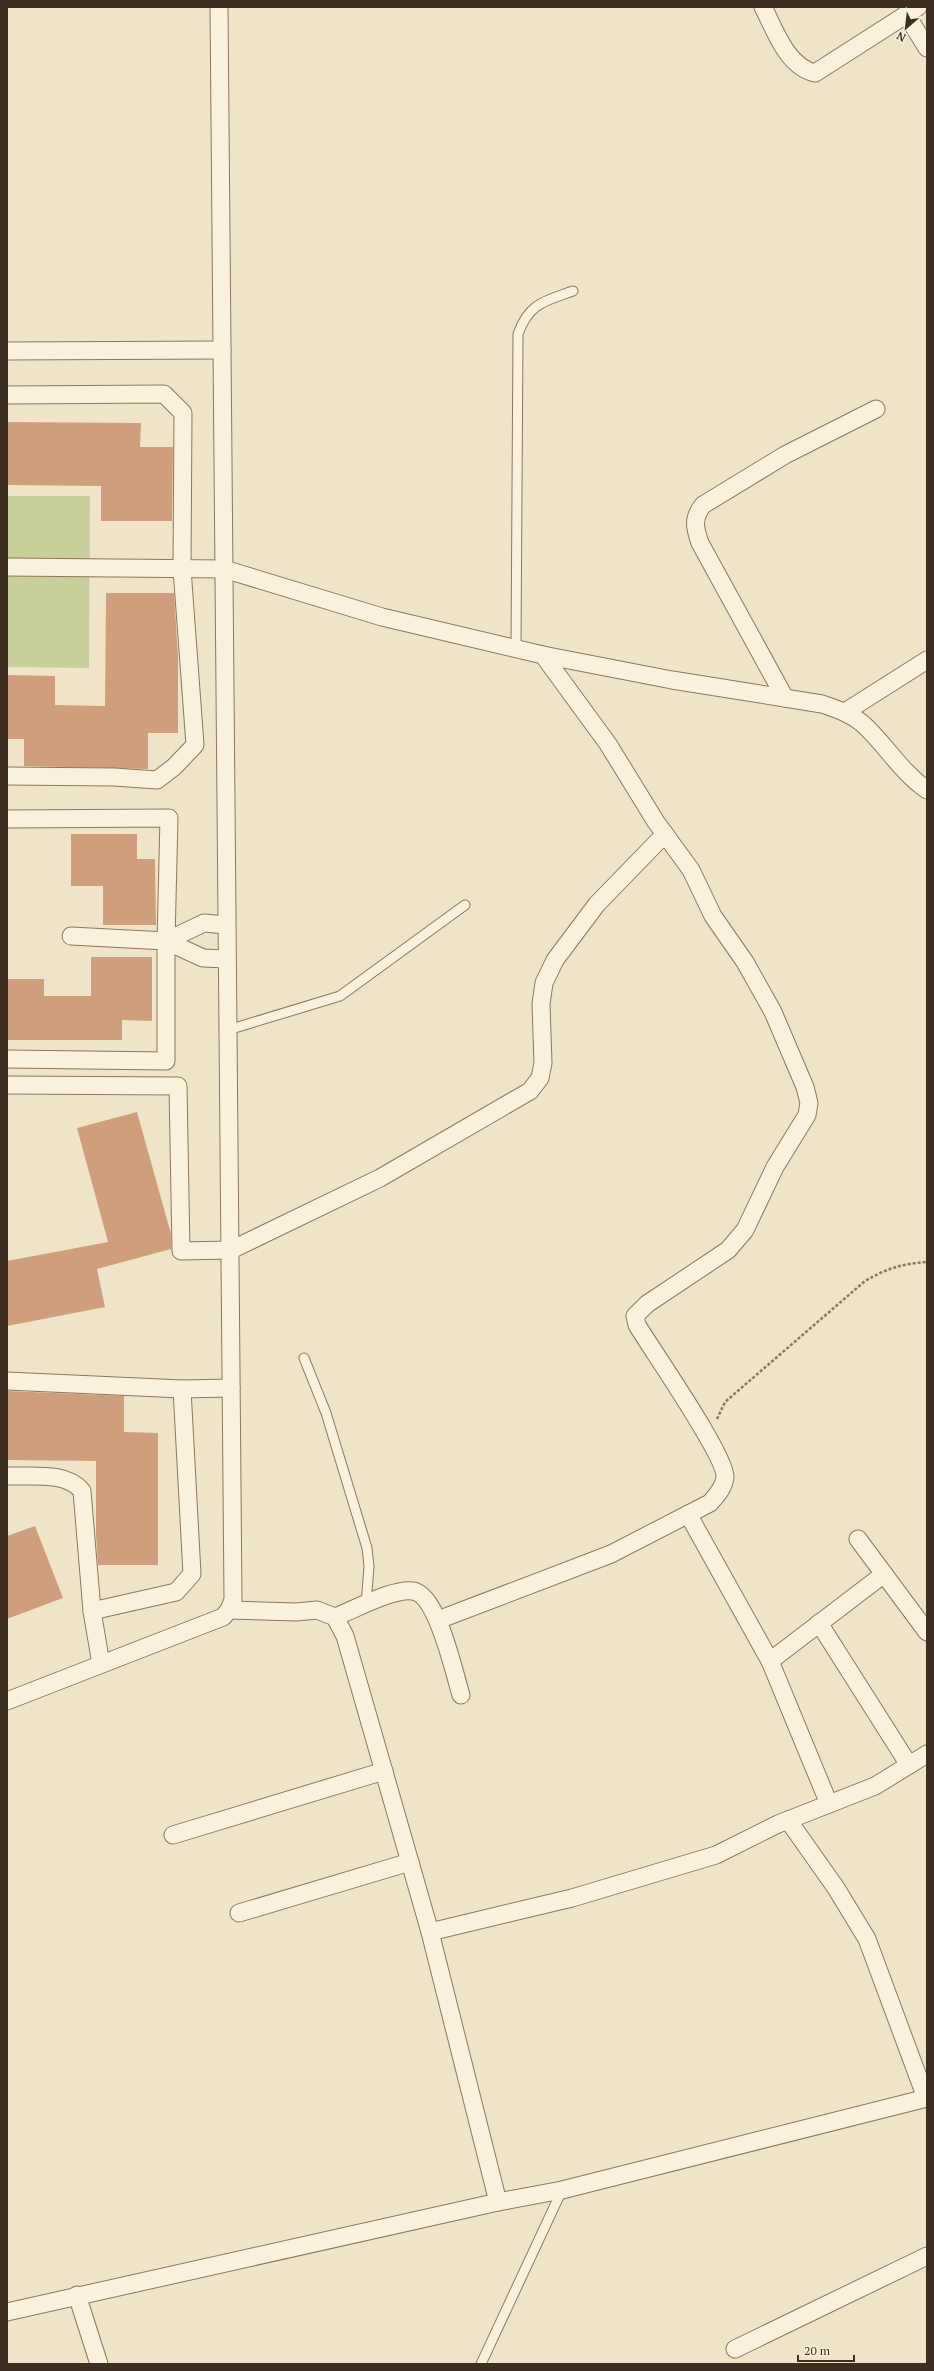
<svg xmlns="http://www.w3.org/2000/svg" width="934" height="2371" viewBox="0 0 934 2371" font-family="'PT Serif',serif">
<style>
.green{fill:#c9cf9b}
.building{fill:#cf9f7d}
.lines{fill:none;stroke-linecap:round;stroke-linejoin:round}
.lane-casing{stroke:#8d765c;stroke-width:11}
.street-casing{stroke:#8d765c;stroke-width:19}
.path{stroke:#8d765c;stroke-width:2.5;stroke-dasharray:3 2;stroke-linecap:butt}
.lane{stroke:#faf1dc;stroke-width:9}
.street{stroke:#faf1dc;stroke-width:17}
</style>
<rect width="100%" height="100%" fill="#f0e4c8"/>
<polygon class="green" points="7,496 90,496 89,668 7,667"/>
<g class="building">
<polygon points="7,422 141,423 140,447 173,447 172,521 101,521 101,486 7,485"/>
<polygon points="106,593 174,593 178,657 178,733 148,733 148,769 24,766 24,739 7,739 7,675 55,676 55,705 105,706"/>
<polygon points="71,834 137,834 137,859 155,859 156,925 103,925 103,886 71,886"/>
<polygon points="91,957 152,957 152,1021 122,1020 122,1040 7,1040 7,979 44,979 44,996 91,996"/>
<polygon points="137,1112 171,1234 171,1249 97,1269 105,1307 7,1326 7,1261 108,1242 77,1128"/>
<polygon points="7,1391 124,1396 124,1432 158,1433 158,1565 98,1565 96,1535 96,1461 7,1460"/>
<polygon points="35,1526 63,1598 7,1619 7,1536"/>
</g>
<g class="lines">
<defs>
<g id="lane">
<path d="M516 648 518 334C529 303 545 301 573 291"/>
<polyline points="228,1030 340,996 465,905"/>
<polyline points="304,1358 326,1413 367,1548 369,1566 366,1605"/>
<polyline points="481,2364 562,2190"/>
</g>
<g id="street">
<path d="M763 7C775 30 787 67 815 73L918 7"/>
<polyline points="906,14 927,48"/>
<polyline points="7,351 222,350"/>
<polyline points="7,395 164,394 183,413 182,569 195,745 174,767 157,780 114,777 7,776"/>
<path d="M7 567 224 569 382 617 543 655 672 680 822 704C837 709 851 714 863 724 886 745 901 772 927 790"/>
<path d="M785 698 700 543C695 528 692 519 703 505L785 455 876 409"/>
<polyline points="845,712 927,660"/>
<polyline points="7,819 169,818 166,941 166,1061 7,1059"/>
<polyline points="71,936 166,941 203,958 227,959"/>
<polyline points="166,941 204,923 226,925"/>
<polyline points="7,1085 178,1086 181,1251 231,1250 380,1178 530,1091 540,1078 543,1063 541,1004 544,983 555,960 597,904 665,834"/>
<polyline points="7,1381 182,1389 231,1388"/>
<path d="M7 1476C31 1477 66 1471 82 1491L92 1611"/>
<polyline points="688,1514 770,1661 829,1804"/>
<polyline points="858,1539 927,1632"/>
<polyline points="229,1610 296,1612 317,1610 335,1617 345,1636 430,1932 498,2202"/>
<path d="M335 1617C354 1610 393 1588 413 1591 438 1595 454 1673 461 1695"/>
<path d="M438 1620 611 1554 710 1503C716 1496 724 1488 725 1477 726 1456 652 1350 637 1325L635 1316 647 1304 728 1250 745 1230 775 1167 807 1115 809 1103 805 1087 773 1012 745 962 713 916 691 870 656 822 608 744 543 655"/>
<polyline points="819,1623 909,1765"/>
<polyline points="770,1661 884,1574"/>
<polyline points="101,1664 92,1611 176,1592 192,1574 182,1389"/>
<polyline points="7,1701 223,1617 229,1610 233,1600 219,7"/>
<polyline points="788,1820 836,1888 867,1939 926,2098"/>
<polyline points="173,1835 384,1771"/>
<polyline points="239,1913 410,1862"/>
<polyline points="430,1932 572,1898 716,1855 778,1824 875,1786 927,1754"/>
<polyline points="77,2295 99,2364"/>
<polyline points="7,2312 498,2202 562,2190 927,2098"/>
<polyline points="735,2349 927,2256"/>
</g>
</defs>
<use href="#lane" class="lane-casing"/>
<use href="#street" class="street-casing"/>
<path class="path" d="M717 1419 725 1402 865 1281C888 1268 901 1264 927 1262"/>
<use href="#lane" class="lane"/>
<use href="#street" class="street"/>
</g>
<rect width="934" height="2371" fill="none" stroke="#3d2e20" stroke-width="16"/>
<g transform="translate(906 28) rotate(208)" stroke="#f7eed8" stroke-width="3" paint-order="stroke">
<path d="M0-3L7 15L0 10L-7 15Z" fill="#3d2e20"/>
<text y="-6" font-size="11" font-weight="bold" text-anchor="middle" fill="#3d2e20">N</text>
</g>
<path d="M798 2355v6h56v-6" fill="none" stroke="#3d2e20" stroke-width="2"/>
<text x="804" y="2355" font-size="12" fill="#3d2e20" stroke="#f7eed8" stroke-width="3" paint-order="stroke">20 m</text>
</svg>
